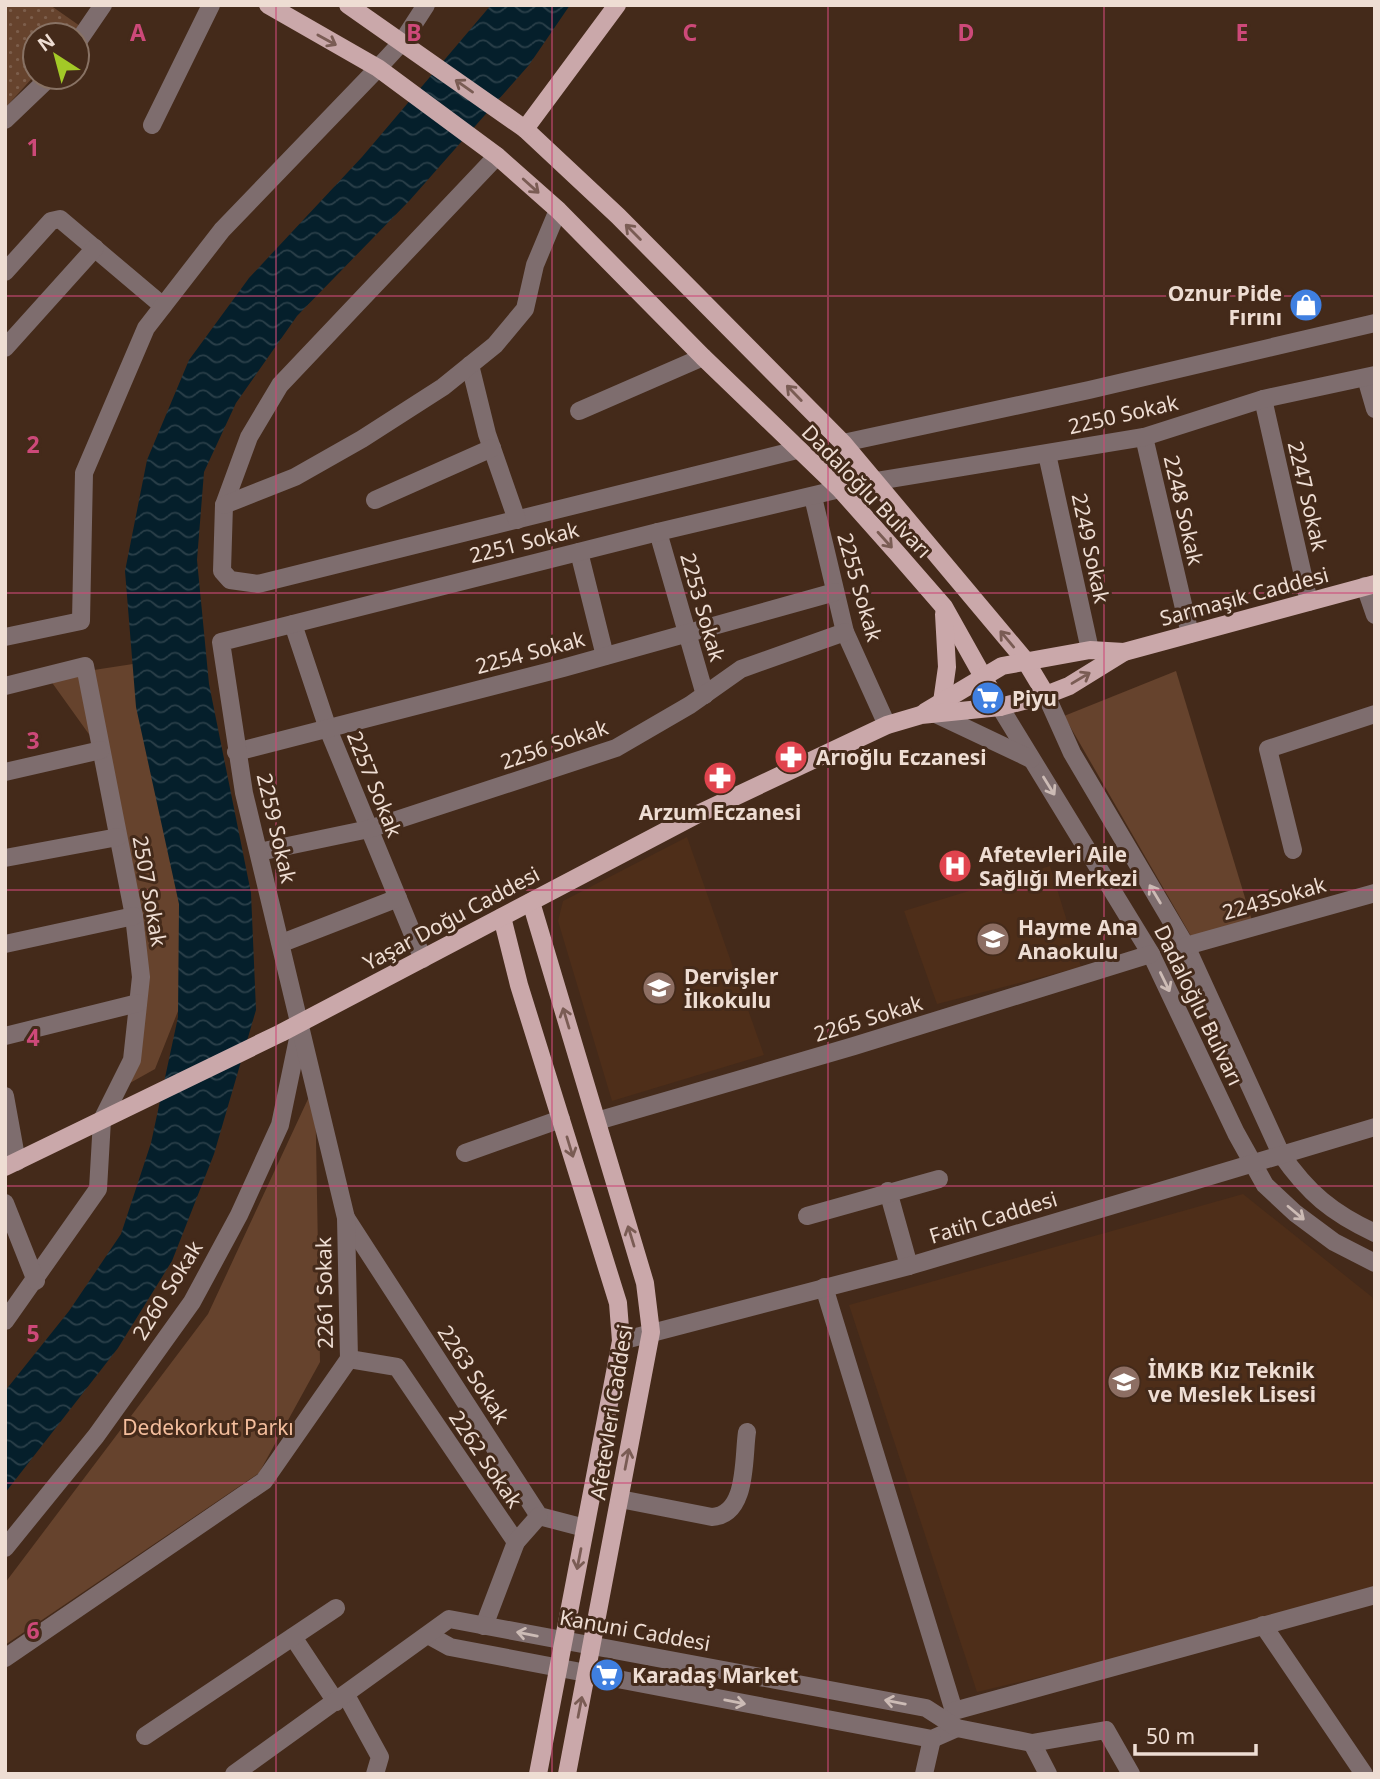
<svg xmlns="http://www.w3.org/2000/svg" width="1380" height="1779" viewBox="0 0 1380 1779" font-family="'Noto Sans',sans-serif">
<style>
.built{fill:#4e2e19}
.grass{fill:url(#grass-dots)}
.green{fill:#66432d}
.water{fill:url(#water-waves)}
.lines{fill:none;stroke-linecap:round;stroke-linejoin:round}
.minor{stroke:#7e6d6e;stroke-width:18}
.major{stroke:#caa8aa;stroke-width:18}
.oneway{stroke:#7a5c54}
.oneway2{stroke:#ccbbb5}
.grid{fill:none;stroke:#cd4979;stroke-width:2;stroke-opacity:0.55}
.labels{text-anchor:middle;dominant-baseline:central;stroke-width:6;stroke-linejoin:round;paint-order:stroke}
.poi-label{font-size:21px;font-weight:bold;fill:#eeddd3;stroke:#442a1a;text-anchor:start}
.street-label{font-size:21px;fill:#eeddd3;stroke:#442a1a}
.park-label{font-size:21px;fill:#f4be9d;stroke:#442a1a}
.grid-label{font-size:23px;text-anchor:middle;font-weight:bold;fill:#cd4979;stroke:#442a1a;stroke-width:6;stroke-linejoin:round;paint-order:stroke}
</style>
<defs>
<pattern id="grass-dots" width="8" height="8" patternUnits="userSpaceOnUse" patternTransform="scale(1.75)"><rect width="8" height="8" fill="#66432d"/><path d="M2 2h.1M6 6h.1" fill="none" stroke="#7c5e4b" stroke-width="1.8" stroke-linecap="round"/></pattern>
<pattern id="water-waves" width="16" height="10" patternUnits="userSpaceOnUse" patternTransform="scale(1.75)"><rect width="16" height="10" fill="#051f2b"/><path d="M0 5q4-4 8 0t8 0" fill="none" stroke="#2a3f49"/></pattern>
</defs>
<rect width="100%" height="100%" fill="#442a1a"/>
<g class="built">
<polygon points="687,837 764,1055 612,1101 558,921 563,901"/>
<polygon points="1050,866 1081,967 937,1004 904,911"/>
<polygon points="1243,1194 1372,1297 1375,1307 1375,1598 977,1692 849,1305"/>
</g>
<polygon class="grass" points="5,5 50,5 80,26 72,35 35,35 35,75 5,108"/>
<g class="green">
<polygon points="146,662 183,852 188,986 155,1069 130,1083 140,987 101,751 48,677"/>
<polygon points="1176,671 1253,924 1191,936 1064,716"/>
<polygon points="315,1084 320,1362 259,1473 5,1645 5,1583 208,1314"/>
</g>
<polygon class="water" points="491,5 570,5 529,65 410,200 297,316 236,403 204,472 197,560 209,684 251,893 256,1010 214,1154 172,1261 118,1348 5,1493 5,1391 69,1311 121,1234 151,1143 178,1017 179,904 136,707 125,571 147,460 189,360 249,278 362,157"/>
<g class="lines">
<g class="minor">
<polyline points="77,43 103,5"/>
<polyline points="5,120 50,77"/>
<polyline points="152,125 211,5"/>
<polyline points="497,156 280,385 249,437 224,505 222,571 230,580 258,584 797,450"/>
<polyline points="5,272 51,221 60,219 163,306"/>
<polyline points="5,348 95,248"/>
<polyline points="470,365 487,434 517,520"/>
<polyline points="1366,378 1375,409"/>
<polyline points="1263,399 1309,602"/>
<polyline points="579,411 703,357"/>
<polyline points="1144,437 1190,634"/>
<polyline points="843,443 1089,390 1375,323"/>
<polyline points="1047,454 1090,650"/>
<polyline points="877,481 1144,437 1263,399 1375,375"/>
<polyline points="813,497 845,632 887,725"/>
<polyline points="375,500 492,448"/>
<polyline points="224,505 295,477 362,439 443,387 495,345 525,309 535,265 558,210"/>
<polyline points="658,532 705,695"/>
<polyline points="579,552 605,656"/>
<polyline points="1365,586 1375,615"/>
<polyline points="293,624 328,729 423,959"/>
<polyline points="5,637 81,621 84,473 146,328 222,230 378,68 402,42 426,5"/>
<polyline points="5,686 85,666 134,916 141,977 132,1060 102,1120 98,1189 5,1321"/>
<path d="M1046 695 1072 753 1186 946 1281 1154C1308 1193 1332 1213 1375 1233"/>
<polyline points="1000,707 1151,954 1236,1133 1265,1185 1295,1213 1334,1242 1375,1263"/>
<polyline points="936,714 1031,759"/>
<polyline points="236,752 563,668 835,592"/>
<polyline points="5,772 101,750"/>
<polyline points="1293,850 1268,749 1375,714"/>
<polyline points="259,852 369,829 616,748 690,705 741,669 845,632"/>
<polyline points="5,858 118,837"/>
<polyline points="282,943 398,898"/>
<polyline points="5,944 134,916"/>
<polyline points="1186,946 1375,893"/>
<polyline points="5,1036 138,1003"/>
<polyline points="5,1096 17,1162"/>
<polyline points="597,1121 854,1046 1151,954"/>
<polyline points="465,1153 561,1119"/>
<polyline points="888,1191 909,1266"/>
<polyline points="5,1203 36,1281"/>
<polyline points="807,1216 939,1179"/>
<polyline points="346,1218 539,1516 585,1528"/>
<polyline points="824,1287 954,1711"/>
<polyline points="621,1341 909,1266 1375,1127"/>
<polyline points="349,1359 397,1367 516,1542 484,1626"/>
<path d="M620 1499 712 1517C748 1515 743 1458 747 1432"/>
<polyline points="516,1542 539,1516"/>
<polyline points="5,1548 96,1436 192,1302 239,1215 280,1125 300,1029"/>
<polyline points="1263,1625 1364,1774"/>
<polyline points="430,1636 450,1647 932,1739 957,1728"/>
<polyline points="293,1637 336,1702"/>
<polyline points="5,1658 264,1481 349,1359 346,1218 244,793 221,642 658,532 840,489"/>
<polyline points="346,1695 380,1757 375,1774"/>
<polyline points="946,1719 954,1711 1375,1595"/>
<polyline points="145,1736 336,1608"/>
<polyline points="1032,1743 1048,1774"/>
<polyline points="234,1774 449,1619 926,1708 957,1728 1032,1743 1106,1730 1131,1774"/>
<polyline points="924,1774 932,1739"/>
</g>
<g class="major">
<polyline points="268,5 378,68 497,156 558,210 703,357 840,489 897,553 944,607 1000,707"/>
<polyline points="348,5 525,129 618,216 843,443 1025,660 1046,695"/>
<polyline points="525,129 617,5"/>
<polyline points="942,702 947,667 944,614"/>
<polyline points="925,712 1002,666 1090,650 1124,652"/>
<polyline points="531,902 645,1283 651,1332 567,1774"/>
<polyline points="502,917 519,985 618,1303 621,1341 538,1774"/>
<polyline points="5,1167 281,1033 696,815 887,725 921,715 1000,707 1046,695 1069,686 1124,652 1375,584"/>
</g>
</g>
<defs><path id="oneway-shaft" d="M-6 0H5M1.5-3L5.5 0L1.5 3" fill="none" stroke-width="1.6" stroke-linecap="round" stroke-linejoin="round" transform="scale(1.75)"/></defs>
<g class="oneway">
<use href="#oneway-shaft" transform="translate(327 40) rotate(29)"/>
<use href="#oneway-shaft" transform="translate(464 86) rotate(-145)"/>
<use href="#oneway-shaft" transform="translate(531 186) rotate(42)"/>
<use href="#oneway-shaft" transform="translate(633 232) rotate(-135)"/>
<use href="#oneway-shaft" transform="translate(794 393) rotate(-134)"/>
<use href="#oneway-shaft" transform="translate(885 540) rotate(48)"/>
<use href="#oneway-shaft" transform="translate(1007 639) rotate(-130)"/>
<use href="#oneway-shaft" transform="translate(1081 678) rotate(-31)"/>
<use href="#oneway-shaft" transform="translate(566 1018) rotate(-107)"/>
<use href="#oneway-shaft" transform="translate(570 1147) rotate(73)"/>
<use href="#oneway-shaft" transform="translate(631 1236) rotate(-107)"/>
<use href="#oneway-shaft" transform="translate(627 1459) rotate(-79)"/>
<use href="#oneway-shaft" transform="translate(579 1559) rotate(101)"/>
<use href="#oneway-shaft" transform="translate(580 1707) rotate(-79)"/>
</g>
<g class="oneway2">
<use href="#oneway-shaft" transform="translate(1049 786) rotate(58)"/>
<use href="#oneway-shaft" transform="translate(1155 894) rotate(-121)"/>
<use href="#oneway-shaft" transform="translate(1165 982) rotate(64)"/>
<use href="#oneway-shaft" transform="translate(1296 1213) rotate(40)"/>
<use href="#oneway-shaft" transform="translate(527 1634) rotate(-169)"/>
<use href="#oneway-shaft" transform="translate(735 1702) rotate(11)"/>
<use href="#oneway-shaft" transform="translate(895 1702) rotate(-169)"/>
</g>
<path class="grid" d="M276 5V1774M552 5V1774M828 5V1774M1104 5V1774M5 296H1375M5 593H1375M5 890H1375M5 1186H1375M5 1483H1375"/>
<defs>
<symbol id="shop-disc" viewBox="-11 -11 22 22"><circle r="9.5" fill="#3f7fe0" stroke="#442a1a"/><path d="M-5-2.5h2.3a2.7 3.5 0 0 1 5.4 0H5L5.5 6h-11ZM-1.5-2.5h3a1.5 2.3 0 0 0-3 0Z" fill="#fff"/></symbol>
<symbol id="supermarket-disc" viewBox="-11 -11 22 22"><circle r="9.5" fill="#3f7fe0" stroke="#442a1a"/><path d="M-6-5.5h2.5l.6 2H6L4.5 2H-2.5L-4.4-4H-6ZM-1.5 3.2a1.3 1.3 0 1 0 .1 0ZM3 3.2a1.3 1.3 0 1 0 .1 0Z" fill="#fff"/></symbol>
<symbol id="pharmacy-disc" viewBox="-11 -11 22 22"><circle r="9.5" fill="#e0444e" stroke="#442a1a"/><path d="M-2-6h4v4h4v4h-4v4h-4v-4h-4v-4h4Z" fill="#fff"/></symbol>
<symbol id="hospital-disc" viewBox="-11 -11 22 22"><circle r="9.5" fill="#e0444e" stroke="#442a1a"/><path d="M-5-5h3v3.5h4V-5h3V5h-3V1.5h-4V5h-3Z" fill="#fff"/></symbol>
<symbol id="school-disc" viewBox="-11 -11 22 22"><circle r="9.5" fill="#8d6e63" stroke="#442a1a"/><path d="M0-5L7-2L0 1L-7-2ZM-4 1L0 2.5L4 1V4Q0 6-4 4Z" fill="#fff"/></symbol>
</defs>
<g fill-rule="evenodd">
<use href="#shop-disc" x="1287" y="286" width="38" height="38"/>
<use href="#supermarket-disc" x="969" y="679" width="38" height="38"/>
<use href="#pharmacy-disc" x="772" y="738" width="38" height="38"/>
<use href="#pharmacy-disc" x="701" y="759" width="38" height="38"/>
<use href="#hospital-disc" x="936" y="847" width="38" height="38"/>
<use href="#school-disc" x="974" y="920" width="38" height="38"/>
<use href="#school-disc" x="640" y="969" width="38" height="38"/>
<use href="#school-disc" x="1105" y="1363" width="38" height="38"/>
<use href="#supermarket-disc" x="588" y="1656" width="38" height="38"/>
</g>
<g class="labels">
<g class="poi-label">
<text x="1282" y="293" text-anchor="end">Oznur Pide<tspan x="1282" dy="24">Fırını</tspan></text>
<text x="1012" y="698">Piyu</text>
<text x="816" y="757">Arıoğlu Eczanesi</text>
<text x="720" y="812" text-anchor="middle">Arzum Eczanesi</text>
<text x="979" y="854">Afetevleri Aile<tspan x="979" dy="24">Sağlığı Merkezi</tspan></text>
<text x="1018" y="927">Hayme Ana<tspan x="1018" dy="24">Anaokulu</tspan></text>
<text x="684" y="976">Dervişler<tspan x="684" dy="24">İlkokulu</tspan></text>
<text x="1148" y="1370">İMKB Kız Teknik<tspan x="1148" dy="24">ve Meslek Lisesi</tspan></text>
<text x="632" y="1675">Karadaş Market</text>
</g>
<g class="street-label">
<text transform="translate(1123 414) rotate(-13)">2250 Sokak</text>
<text transform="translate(867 491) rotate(46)">Dadaloğlu Bulvarı</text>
<text transform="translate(1308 496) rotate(77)">2247 Sokak</text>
<text transform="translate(1184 510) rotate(77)">2248 Sokak</text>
<text transform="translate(524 542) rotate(-14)">2251 Sokak</text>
<text transform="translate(1091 548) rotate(78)">2249 Sokak</text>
<text transform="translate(860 587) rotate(74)">2255 Sokak</text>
<text transform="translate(1244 596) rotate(-15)">Sarmaşık Caddesi</text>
<text transform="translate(703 607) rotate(74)">2253 Sokak</text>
<text transform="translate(530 652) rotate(-15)">2254 Sokak</text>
<text transform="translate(554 744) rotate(-19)">2256 Sokak</text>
<text transform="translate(375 784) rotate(68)">2257 Sokak</text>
<text transform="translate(277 828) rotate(77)">2259 Sokak</text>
<text transform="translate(150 891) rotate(80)">2507 Sokak</text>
<text transform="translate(1274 898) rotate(-16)">2243Sokak</text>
<text transform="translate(451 918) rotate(-28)">Yaşar Doğu Caddesi</text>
<text transform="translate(1199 1005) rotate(64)">Dadaloğlu Bulvarı</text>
<text transform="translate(868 1018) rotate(-17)">2265 Sokak</text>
<text transform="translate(993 1217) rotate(-17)">Fatih Caddesi</text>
<text transform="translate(167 1290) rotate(-58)">2260 Sokak</text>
<text transform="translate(324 1293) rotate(-91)">2261 Sokak</text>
<text transform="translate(474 1374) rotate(57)">2263 Sokak</text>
<text transform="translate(611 1412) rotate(-81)">Afetevleri Caddesi</text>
<text transform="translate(486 1459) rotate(56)">2262 Sokak</text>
<text transform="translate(635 1630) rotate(10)">Kanuni Caddesi</text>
</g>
<g class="park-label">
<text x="208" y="1427">Dedekorkut Parkı</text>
</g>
</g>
<g class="grid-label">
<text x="138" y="41">A</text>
<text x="414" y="41">B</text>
<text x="690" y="41">C</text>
<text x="966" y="41">D</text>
<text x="1242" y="41">E</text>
<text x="33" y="156">1</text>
<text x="33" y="453">2</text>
<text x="33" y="749">3</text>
<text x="33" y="1046">4</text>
<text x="33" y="1342">5</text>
<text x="33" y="1639">6</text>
</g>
<rect width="1380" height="1779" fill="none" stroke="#eeddd3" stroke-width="14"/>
<g transform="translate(56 56) rotate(324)"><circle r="33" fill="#442a1a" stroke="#887264" stroke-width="2"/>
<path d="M0-5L12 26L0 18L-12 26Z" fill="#a3c927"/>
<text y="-10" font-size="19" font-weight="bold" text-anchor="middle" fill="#eeddd3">N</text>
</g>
<path d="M1135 1744v10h121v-10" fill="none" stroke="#eeddd3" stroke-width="3.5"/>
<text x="1146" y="1744" font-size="21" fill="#eeddd3" stroke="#442a1a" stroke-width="5" paint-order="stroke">50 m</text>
</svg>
